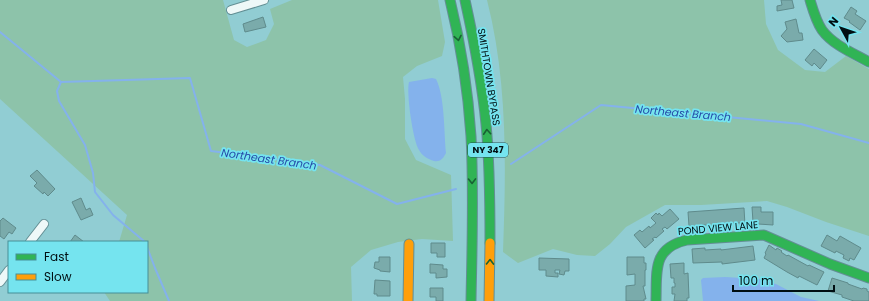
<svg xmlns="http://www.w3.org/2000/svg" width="869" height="301" viewBox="0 0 869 301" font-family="Poppins,sans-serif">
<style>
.green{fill:#8dc3aa}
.water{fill:#84b2ec}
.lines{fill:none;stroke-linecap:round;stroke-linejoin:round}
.stream{stroke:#84b2ec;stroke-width:2}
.building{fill:#7aabab;stroke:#5f8b8c}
.street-casing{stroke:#638f94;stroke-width:10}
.fast-casing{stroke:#638f94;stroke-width:11}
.slow-casing{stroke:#638f94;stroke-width:11}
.street{stroke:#eef8f8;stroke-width:8}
.fast{stroke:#30b455;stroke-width:9}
.slow{stroke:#ff9f0a;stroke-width:9}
.oneway{stroke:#186234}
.labels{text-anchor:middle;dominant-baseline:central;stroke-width:3.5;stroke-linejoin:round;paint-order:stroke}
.shield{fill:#75e4ef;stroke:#234f54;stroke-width:1}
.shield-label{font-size:9px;font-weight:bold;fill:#000f12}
.street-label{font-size:10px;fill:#000f12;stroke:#75e4ef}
.water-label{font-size:11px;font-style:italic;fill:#254ba8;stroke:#75e4ef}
</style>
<rect width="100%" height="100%" fill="#91cdd3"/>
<g class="green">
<polygon points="0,0 223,0 234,40 247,47 266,40 274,24 270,9 292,0 438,0 445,42 442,56 417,66 403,77 405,99 405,139 416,160 451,175 453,241 422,239 398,242 371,250 351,267 352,301 110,301 104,292 147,292 147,242 119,242 127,215 0,99"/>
<path d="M487 0H764L766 24 778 50 805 70 825 72 846 56 869 69V236L826 222 787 207 767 201 701 205H665L626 227 610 244 595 256 577 255 553 249 518 263 503 252C506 168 508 82 487 0Z"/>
</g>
<g class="water">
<path d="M432 78 436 79C445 97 444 133 446 153 443 159 440 162 434 161 428 159 422 156 419 150 413 141 406 92 409 82Z"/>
<polygon points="725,277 760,279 776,284 801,297 819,301 703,301 701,280 703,278"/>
</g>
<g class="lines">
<g class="stream">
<polyline points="0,32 61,82 190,78 211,151 320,165 397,204 456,189"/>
<polyline points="61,82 57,91 59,101 85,145 93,173 95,192 113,215 145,242"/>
<polyline points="511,164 601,105 801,124 869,143"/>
<polyline points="147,247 155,268 169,301"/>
</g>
</g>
<g class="building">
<polygon points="781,0 792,0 794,8 777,11 777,6 782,5"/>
<polygon points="851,7 857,11 855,14 866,21 860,30 849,22 850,21 844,18"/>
<polygon points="263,17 266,27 245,32 243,24"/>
<polygon points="796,19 799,33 802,33 803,40 787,42 781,36 787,29 785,22"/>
<polygon points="814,49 827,60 820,69 814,63 812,66 805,60"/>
<polygon points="37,170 55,189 48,196 44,192 43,194 34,186 37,183 30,176"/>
<polygon points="81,198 86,210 90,208 93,215 81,220 72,202"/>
<polygon points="752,207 761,207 761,212 773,212 773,225 758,224 758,222 753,222"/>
<polygon points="744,208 745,225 740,226 740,223 732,223 732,226 728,226 728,224 724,224 724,227 717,227 716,225 712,225 713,228 709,228 709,225 700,225 701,228 693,228 692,226 689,226 688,212"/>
<polygon points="670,209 679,219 667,229 665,227 662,229 664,231 656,238 655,237 652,239 654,240 645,248 634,235 640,230 642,232 649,226 650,228 656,223 651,218 656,213 658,215 659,213 662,216"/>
<polygon points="3,218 16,228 12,234 9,232 4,239 0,236 0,221"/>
<polygon points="75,235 84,242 70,242"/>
<polygon points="827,235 837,241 840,236 861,248 854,260 850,258 849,261 843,258 844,255 836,251 835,253 821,246"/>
<polygon points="431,243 445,243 445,257 437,257 437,253 431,253"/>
<polygon points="769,245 776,250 777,248 782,251 781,252 787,256 788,255 808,266 809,265 824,272 817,285 799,276 798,278 787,272 764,258 766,254 765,253"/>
<polygon points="753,246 755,260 722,264 722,262 693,263 692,249 705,248 705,250 721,249 721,250"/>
<polygon points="379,257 390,257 390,272 380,271 380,270 374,268 375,262 379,262"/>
<polygon points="627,257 644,257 644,263 646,263 646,270 645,270 645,286 643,286 646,299 644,299 644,301 626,301 626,286 635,285 635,274 627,275"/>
<polygon points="539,258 569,259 569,271 565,271 564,275 559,274 560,270 555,270 555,273 558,273 558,277 546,276 546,270 539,270"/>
<polygon points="684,263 684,274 688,273 689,298 687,298 687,301 674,301 675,294 672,294 672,287 675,287 675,283 674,283 674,278 671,278 670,264"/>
<polygon points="430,264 443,265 443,269 447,269 447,277 436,278 436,273 430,273"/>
<polygon points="832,278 848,283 848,284 862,289 863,288 867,289 867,291 869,292 869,301 854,301 842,297 842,295 828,291"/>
<polygon points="375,280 390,281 390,296 377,296 377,294 374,294"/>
<polygon points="430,288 443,288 443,301 436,301 436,297 430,297"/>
</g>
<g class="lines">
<defs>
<g id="street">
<polyline points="231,10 264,0"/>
<polyline points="30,242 44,224"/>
<polyline points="0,282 9,270"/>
</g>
<g id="fast">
<path d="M450 0C461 45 468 90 471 136 474 191 472 246 471 301"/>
<path d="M465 0C474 41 482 82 486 124 490 164 490 204 490 243"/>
<path d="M810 0C813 10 816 21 822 30 833 45 853 53 869 62"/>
<path d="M656 301C657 271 652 248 687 240L764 235 830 264 869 278"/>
</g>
<g id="slow">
<polyline points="408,301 409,244"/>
<polyline points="489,301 490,243"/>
</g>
</defs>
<use href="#street" class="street-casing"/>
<use href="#fast" class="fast-casing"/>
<use href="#slow" class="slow-casing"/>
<use href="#street" class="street"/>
<use href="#fast" class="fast"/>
<use href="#slow" class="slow"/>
</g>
<defs><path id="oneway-chevron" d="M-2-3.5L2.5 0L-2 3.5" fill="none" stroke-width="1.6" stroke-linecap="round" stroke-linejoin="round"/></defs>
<g class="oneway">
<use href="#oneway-chevron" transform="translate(458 38) rotate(79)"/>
<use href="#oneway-chevron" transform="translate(487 132) rotate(-94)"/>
<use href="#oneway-chevron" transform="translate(472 181) rotate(89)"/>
<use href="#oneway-chevron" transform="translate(490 262) rotate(-89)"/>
</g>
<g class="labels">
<rect class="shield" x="468" y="143" width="40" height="14" rx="3"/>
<g class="shield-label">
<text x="488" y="150">NY 347</text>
</g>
<g class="street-label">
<text transform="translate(489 77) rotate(81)">SMITHTOWN BYPASS</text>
<text transform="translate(718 228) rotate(-5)">POND VIEW LANE</text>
</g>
<g class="water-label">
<text transform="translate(683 113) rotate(5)">Northeast Branch</text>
<text transform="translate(269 159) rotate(8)">Northeast Branch</text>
</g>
</g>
<rect x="8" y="241" width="140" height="52" fill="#75e4ef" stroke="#468f97"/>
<rect x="16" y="254" width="20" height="6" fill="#30b455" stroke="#468f97"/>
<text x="44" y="261" font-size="12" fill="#000f12">Fast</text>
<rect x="16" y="274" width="20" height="6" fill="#ff9f0a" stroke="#468f97"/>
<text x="44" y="281" font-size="12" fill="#000f12">Slow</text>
<g transform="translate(841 28) rotate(310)" stroke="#75e4ef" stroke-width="3" paint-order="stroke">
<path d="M0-3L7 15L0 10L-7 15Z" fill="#000f12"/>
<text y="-6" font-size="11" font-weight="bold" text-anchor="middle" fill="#000f12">N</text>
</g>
<path d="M733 285v6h101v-6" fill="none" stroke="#000f12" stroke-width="2"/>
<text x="739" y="285" font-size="12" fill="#000f12" stroke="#75e4ef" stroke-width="3" paint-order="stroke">100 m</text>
</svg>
